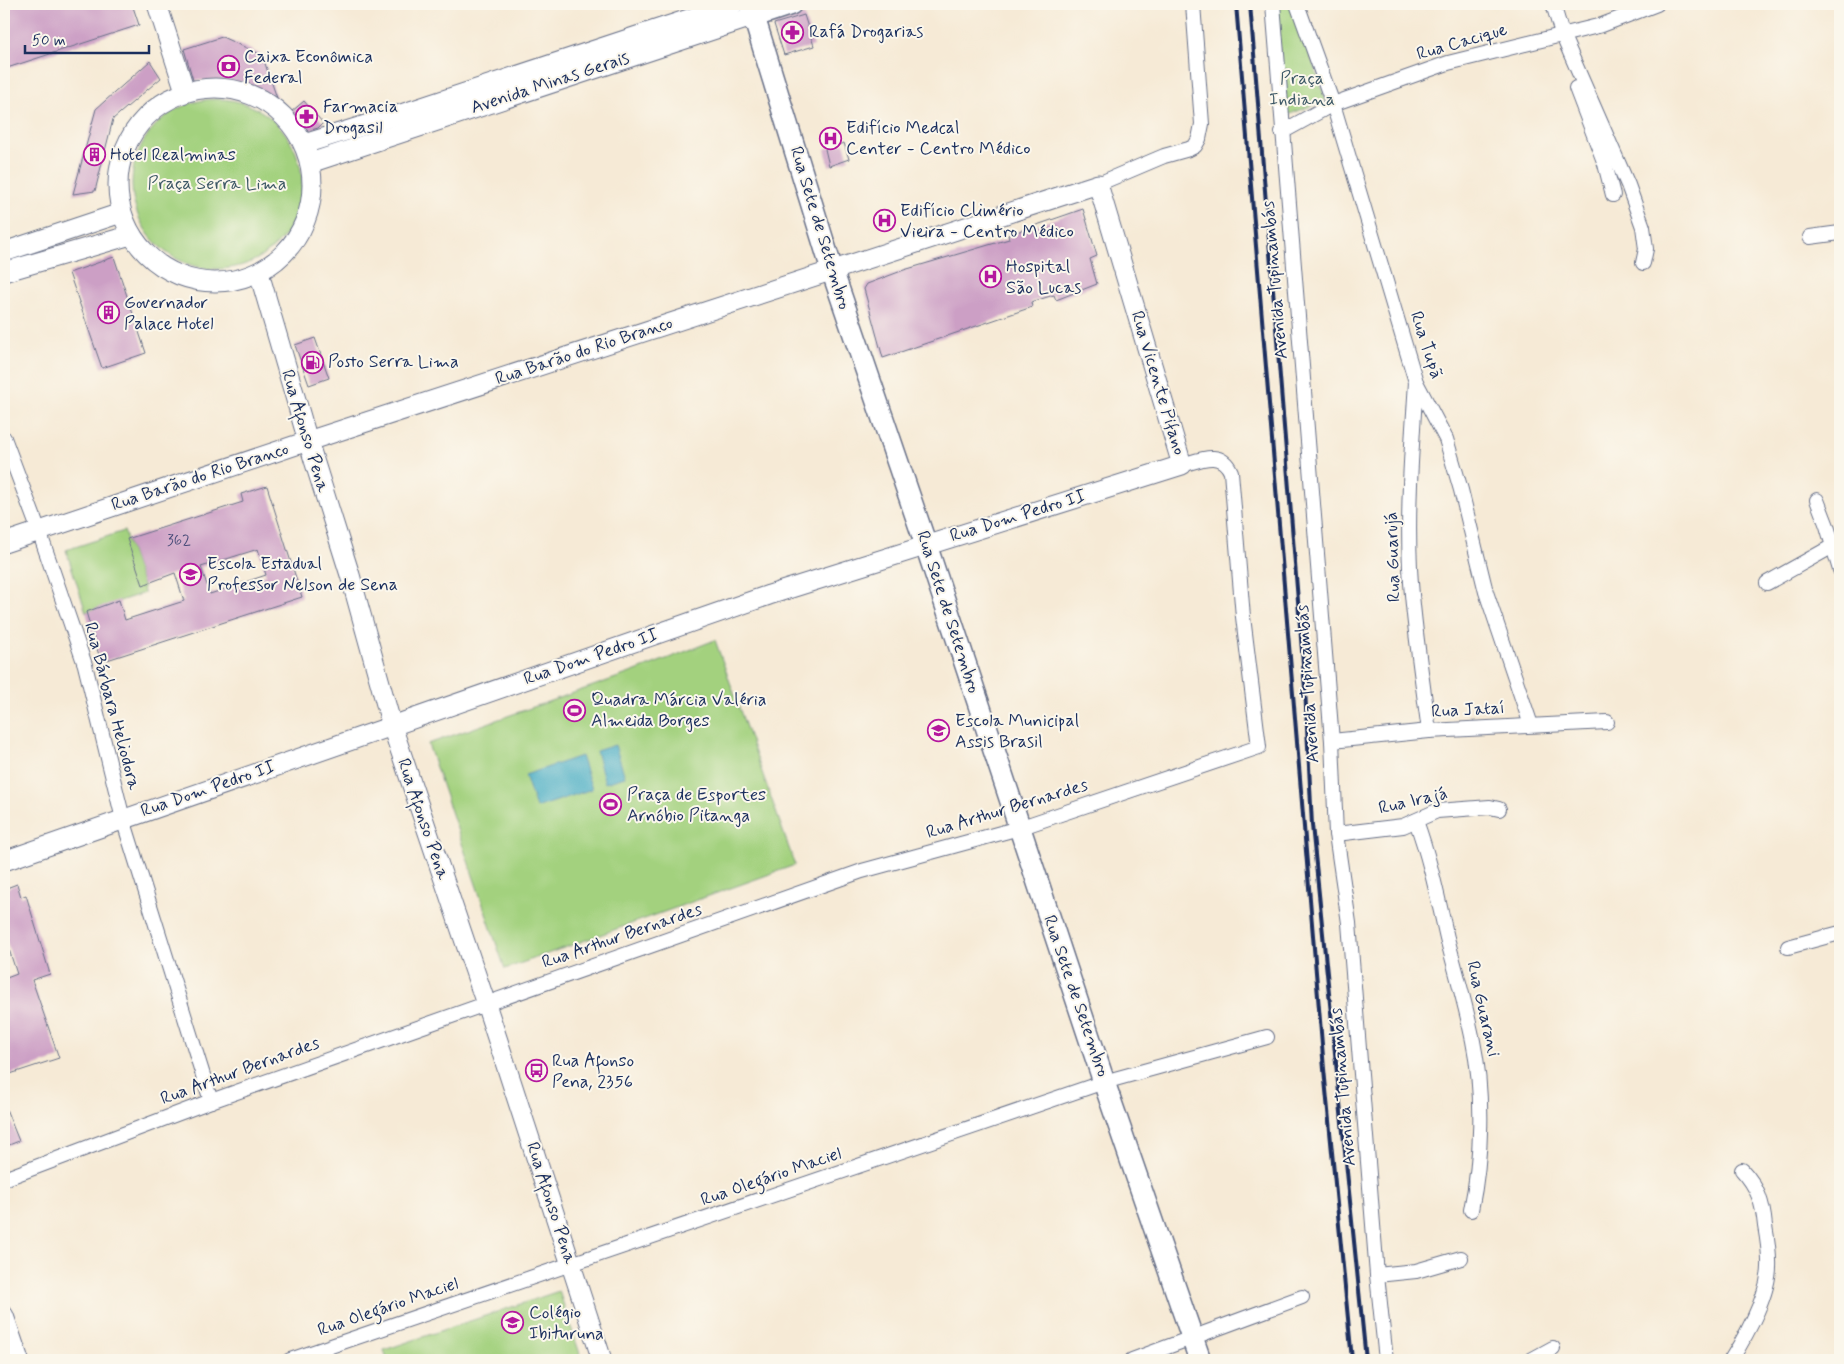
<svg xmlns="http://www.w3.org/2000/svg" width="1844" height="1364" viewBox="0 0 1844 1364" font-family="Mynerve,sans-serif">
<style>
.green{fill:#a3d17e;stroke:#5f806e}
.water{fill:#43aac3;stroke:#2f6c90}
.building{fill:#cc9fc5;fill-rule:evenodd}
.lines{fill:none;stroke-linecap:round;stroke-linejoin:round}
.street-casing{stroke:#687088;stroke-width:16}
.secondary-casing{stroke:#687088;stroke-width:21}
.primary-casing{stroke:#687088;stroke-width:24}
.street{stroke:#fff;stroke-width:14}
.secondary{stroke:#fff;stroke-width:19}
.primary{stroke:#fff;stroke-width:21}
.rail{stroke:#1b2f5e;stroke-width:4}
.labels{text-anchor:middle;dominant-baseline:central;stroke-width:4;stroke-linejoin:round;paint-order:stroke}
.number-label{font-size:15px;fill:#474b78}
.poi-label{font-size:18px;fill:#1b2f5e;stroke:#fbf7ec;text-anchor:start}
.street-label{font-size:18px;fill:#1b2f5e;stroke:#fbf7ec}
.park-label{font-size:18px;fill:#3d5866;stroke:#fbf7ec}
</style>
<rect width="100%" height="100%" fill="#fbf7ec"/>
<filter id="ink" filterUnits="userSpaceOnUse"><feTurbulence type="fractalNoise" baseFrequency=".02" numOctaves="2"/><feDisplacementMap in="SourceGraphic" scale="10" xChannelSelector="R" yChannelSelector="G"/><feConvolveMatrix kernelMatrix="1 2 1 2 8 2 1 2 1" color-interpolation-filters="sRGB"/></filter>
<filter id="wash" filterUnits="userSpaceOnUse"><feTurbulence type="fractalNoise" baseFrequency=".0096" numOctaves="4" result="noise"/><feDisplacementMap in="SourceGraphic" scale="20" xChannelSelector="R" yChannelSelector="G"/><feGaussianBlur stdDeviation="1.12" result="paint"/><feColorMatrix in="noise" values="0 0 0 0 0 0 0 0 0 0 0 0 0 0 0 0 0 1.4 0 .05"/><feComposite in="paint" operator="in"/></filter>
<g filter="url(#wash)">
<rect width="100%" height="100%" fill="#f6ead6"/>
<g class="green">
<polygon points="1276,4 1292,4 1326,100 1285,116"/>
<circle cx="217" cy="184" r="85"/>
<polygon points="124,531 143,585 144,593 86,612 66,550"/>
<polygon points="715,640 795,865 505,969 428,744 633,672"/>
<polygon points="559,1291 582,1360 387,1360 384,1350"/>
</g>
<g class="water">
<polygon points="615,745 625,777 605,783 596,751"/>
<polygon points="581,756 592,789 536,808 525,775"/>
</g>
<g id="blocks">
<g class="building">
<polygon points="4,4 132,4 139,25 4,69"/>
<polygon points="804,15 814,46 784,55 774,24"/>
<polygon points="222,37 262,55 277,98 245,83 228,81 193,80 184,49"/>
<polygon points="150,61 161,78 113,119 95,191 73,194 96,109"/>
<polygon points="304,101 323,123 318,128 308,131 291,112"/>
<polygon points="844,143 849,159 829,166 825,149"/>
<polygon points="1083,209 1097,256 1090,259 1097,284 1056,300 1054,295 1031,302 1032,307 883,358 864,289 867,284 904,270 1009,239 1008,235"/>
<polygon points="114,257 146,353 102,368 69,273"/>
<polygon points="315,338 329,378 309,385 295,345"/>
<path d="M267 486 302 597 101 662 86 612 119 600 125 620 184 601 175 573 143 585 127 539 243 502 241 494ZM258 549 266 575 210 594 201 567Z"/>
<polygon points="17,884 21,897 26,895 50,974 32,980 59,1058 4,1076 4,979 17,974 4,934 4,889"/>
<polygon points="4,1104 19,1141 4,1147"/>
</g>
</g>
</g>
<g filter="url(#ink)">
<use href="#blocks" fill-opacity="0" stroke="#687088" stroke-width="1"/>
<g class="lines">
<defs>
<g id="street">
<polyline points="1273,4 1332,741 1336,834 1349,923 1377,1275 1386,1360"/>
<polyline points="1297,4 1333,104 1416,382 1446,439 1461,490 1486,592 1531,725"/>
<polyline points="1553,4 1562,34 1628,185 1643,227 1646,249 1643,263"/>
<polyline points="1576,88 1605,164 1613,195"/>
<polyline points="1282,132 1333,104 1448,63 1602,25 1657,4"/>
<polyline points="1098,184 1164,156 1189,149 1195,146 1199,139 1202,124 1193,4"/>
<polyline points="1810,237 1840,233"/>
<path d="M1416 382C1412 444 1407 506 1410 568 1413 623 1422 677 1429 731"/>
<polyline points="4,438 39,531 85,665 123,819 211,1101"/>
<polyline points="1817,500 1827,526 1840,570"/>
<polyline points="1767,583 1833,546 1840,544"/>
<polyline points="1332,741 1429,731 1607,722"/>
<path d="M1416 821C1430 859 1438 899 1447 938 1456 972 1466 1006 1473 1041 1484 1094 1482 1157 1471 1210"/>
<polyline points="1336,834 1403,826 1437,811 1490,807 1499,809"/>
<polyline points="1788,947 1840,933"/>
<path d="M4 1179 211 1101 862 871 1019 828 1259 747 1243 617 1231 472C1221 449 1200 460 1182 465"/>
<polyline points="1377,1275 1416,1271 1461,1258"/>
<polyline points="290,1360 1104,1082 1267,1037"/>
<polyline points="1132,1360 1302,1297"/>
<polyline points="1531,1360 1553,1348"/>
<path d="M1731 1360C1747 1334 1771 1292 1769 1261 1769 1249 1767 1237 1765 1226 1763 1204 1758 1187 1742 1170"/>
</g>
<g id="secondary">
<polyline points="157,4 185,91"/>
<circle cx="215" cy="185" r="97"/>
<polyline points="304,144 404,113 734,4"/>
<polyline points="310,163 755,16"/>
<polyline points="4,252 121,213"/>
<polyline points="4,272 131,235"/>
<polyline points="259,273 308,441 350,575 392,726 486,1004 602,1360"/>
<polyline points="4,543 308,441 1098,184 1182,465 769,595 4,861"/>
<polyline points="4,1316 19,1360"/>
</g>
<g id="primary">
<polyline points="750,4 832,270 926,545 1104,1082 1200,1360"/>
<polyline points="755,16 791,4"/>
</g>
</defs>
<use href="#street" class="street-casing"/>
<use href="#secondary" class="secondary-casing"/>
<use href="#primary" class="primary-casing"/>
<use href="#street" class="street"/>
<use href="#secondary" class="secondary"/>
<use href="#primary" class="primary"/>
<g class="rail">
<polyline points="1236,4 1324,1069 1352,1360"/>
<polyline points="1250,4 1305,688 1312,825 1366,1360"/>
</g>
</g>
</g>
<defs>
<symbol id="pharmacy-ring" viewBox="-11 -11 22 22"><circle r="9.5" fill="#fbf7ec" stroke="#b5179e" stroke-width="1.5"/><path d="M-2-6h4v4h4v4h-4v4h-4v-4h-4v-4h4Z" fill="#b5179e"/></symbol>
<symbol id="bank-ring" viewBox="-11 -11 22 22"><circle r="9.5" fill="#fbf7ec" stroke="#b5179e" stroke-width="1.5"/><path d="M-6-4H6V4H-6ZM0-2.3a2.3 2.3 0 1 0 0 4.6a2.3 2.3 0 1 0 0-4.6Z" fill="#b5179e"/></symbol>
<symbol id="hospital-ring" viewBox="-11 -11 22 22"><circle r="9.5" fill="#fbf7ec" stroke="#b5179e" stroke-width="1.5"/><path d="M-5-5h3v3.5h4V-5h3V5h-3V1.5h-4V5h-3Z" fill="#b5179e"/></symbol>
<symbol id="building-ring" viewBox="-11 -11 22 22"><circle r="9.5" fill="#fbf7ec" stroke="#b5179e" stroke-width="1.5"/><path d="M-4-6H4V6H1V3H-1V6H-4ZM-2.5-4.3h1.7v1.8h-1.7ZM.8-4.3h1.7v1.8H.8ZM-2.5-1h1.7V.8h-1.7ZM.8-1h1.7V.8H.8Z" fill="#b5179e"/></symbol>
<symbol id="fuel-ring" viewBox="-11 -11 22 22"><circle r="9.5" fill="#fbf7ec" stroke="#b5179e" stroke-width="1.5"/><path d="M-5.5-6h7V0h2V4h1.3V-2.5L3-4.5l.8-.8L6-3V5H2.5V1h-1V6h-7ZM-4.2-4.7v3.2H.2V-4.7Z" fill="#b5179e"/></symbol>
<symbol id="school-ring" viewBox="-11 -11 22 22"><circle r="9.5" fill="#fbf7ec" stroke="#b5179e" stroke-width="1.5"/><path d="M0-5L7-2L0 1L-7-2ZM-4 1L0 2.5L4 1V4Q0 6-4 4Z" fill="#b5179e"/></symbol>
<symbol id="stadium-ring" viewBox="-11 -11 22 22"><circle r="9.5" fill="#fbf7ec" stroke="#b5179e" stroke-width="1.5"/><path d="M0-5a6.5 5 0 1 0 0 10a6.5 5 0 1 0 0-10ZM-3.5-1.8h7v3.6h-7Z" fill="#b5179e"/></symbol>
<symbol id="bus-ring" viewBox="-11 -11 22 22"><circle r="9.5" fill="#fbf7ec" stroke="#b5179e" stroke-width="1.5"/><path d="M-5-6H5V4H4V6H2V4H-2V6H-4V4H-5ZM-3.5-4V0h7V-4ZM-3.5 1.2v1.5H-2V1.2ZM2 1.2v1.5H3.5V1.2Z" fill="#b5179e"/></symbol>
</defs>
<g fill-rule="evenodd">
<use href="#pharmacy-ring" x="780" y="20" width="25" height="25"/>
<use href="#bank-ring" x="216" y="54" width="25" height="25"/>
<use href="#pharmacy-ring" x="294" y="104" width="25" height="25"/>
<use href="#hospital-ring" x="818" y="126" width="25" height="25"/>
<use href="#building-ring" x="82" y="142" width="25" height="25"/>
<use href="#hospital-ring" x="872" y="208" width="25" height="25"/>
<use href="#hospital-ring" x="978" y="264" width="25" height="25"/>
<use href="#building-ring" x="96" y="300" width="25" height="25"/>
<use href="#fuel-ring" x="300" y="350" width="25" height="25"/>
<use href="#school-ring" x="178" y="562" width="25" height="25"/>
<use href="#stadium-ring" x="562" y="698" width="25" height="25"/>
<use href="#school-ring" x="926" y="718" width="25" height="25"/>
<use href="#stadium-ring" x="598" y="792" width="25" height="25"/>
<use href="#bus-ring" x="524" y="1058" width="25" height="25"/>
<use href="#school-ring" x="500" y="1310" width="25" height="25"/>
</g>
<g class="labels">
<g class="number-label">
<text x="179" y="541">362</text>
</g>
<g class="poi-label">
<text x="809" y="32">Rafá Drogarias</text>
<text x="244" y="57">Caixa Econômica<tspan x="244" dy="21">Federal</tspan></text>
<text x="323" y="107">Farmacia<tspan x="323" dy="21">Drogasil</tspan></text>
<text x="846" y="128">Edifício Medcal<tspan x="846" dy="21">Center - Centro Médico</tspan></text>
<text x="110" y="155">Hotel Realminas</text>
<text x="900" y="211">Edifício Climério<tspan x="900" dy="21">Vieira - Centro Médico</tspan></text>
<text x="1006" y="267">Hospital<tspan x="1006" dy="21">São Lucas</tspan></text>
<text x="124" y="303">Governador<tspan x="124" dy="21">Palace Hotel</tspan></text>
<text x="328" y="362">Posto Serra Lima</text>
<text x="207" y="564">Escola Estadual<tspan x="207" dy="21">Professor Nelson de Sena</tspan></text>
<text x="591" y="700">Quadra Márcia Valéria<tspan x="591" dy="21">Almeida Borges</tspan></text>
<text x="955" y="721">Escola Municipal<tspan x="955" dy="21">Assis Brasil</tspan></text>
<text x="627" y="795">Praça de Esportes<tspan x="627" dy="21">Arnóbio Pitanga</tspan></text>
<text x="552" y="1061">Rua Afonso<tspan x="552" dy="21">Pena, 2356</tspan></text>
<text x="529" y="1313">Colégio<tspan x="529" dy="21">Ibituruna</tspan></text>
</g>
<g class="street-label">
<text transform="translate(1462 42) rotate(-16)">Rua Cacique</text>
<text transform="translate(550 83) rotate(-18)">Avenida Minas Gerais</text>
<text transform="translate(820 228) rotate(73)">Rua Sete de Setembro</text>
<text transform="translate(1275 280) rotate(-95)">Avenida Tupinambás</text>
<text transform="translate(1426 345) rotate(72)">Rua Tupã</text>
<text transform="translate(584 351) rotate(-18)">Rua Barão do Rio Branco</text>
<text transform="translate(1158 383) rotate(73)">Rua Vicente Pifano</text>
<text transform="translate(305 431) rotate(73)">Rua Afonso Pena</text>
<text transform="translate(200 477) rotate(-18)">Rua Barão do Rio Branco</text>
<text transform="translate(1018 516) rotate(-17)">Rua Dom Pedro II</text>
<text transform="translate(1393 557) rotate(-92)">Rua Guarujá</text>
<text transform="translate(948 612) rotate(72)">Rua Sete de Setembro</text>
<text transform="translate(591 657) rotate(-19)">Rua Dom Pedro II</text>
<text transform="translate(1308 684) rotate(-94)">Avenida Tupinambás</text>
<text transform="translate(112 706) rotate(75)">Rua Bárbara Heliodora</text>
<text transform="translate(1468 710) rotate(-3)">Rua Jataí</text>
<text transform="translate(208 789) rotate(-19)">Rua Dom Pedro II</text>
<text transform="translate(1413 801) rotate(-13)">Rua Irajá</text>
<text transform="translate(1007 809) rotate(-17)">Rua Arthur Bernardes</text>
<text transform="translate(423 819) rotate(71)">Rua Afonso Pena</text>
<text transform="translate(622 936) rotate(-19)">Rua Arthur Bernardes</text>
<text transform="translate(1076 996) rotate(71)">Rua Sete de Setembro</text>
<text transform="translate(1483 1009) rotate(77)">Rua Guarani</text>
<text transform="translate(240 1071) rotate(-20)">Rua Arthur Bernardes</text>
<text transform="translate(1343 1087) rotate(-95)">Avenida Tupinambás</text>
<text transform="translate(771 1177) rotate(-19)">Rua Olegário Maciel</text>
<text transform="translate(551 1203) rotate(72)">Rua Afonso Pena</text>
<text transform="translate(388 1307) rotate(-19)">Rua Olegário Maciel</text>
</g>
<g class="park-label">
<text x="1302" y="79">Praça<tspan x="1302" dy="21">Indiana</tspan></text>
<text x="217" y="184">Praça Serra Lima</text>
</g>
</g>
<rect width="1844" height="1364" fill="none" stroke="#fbf7ec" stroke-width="20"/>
<path d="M25 45v8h124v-8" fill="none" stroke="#1b2f5e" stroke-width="2.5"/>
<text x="32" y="45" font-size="15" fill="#1b2f5e" stroke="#fbf7ec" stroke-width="4" paint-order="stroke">50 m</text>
</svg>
